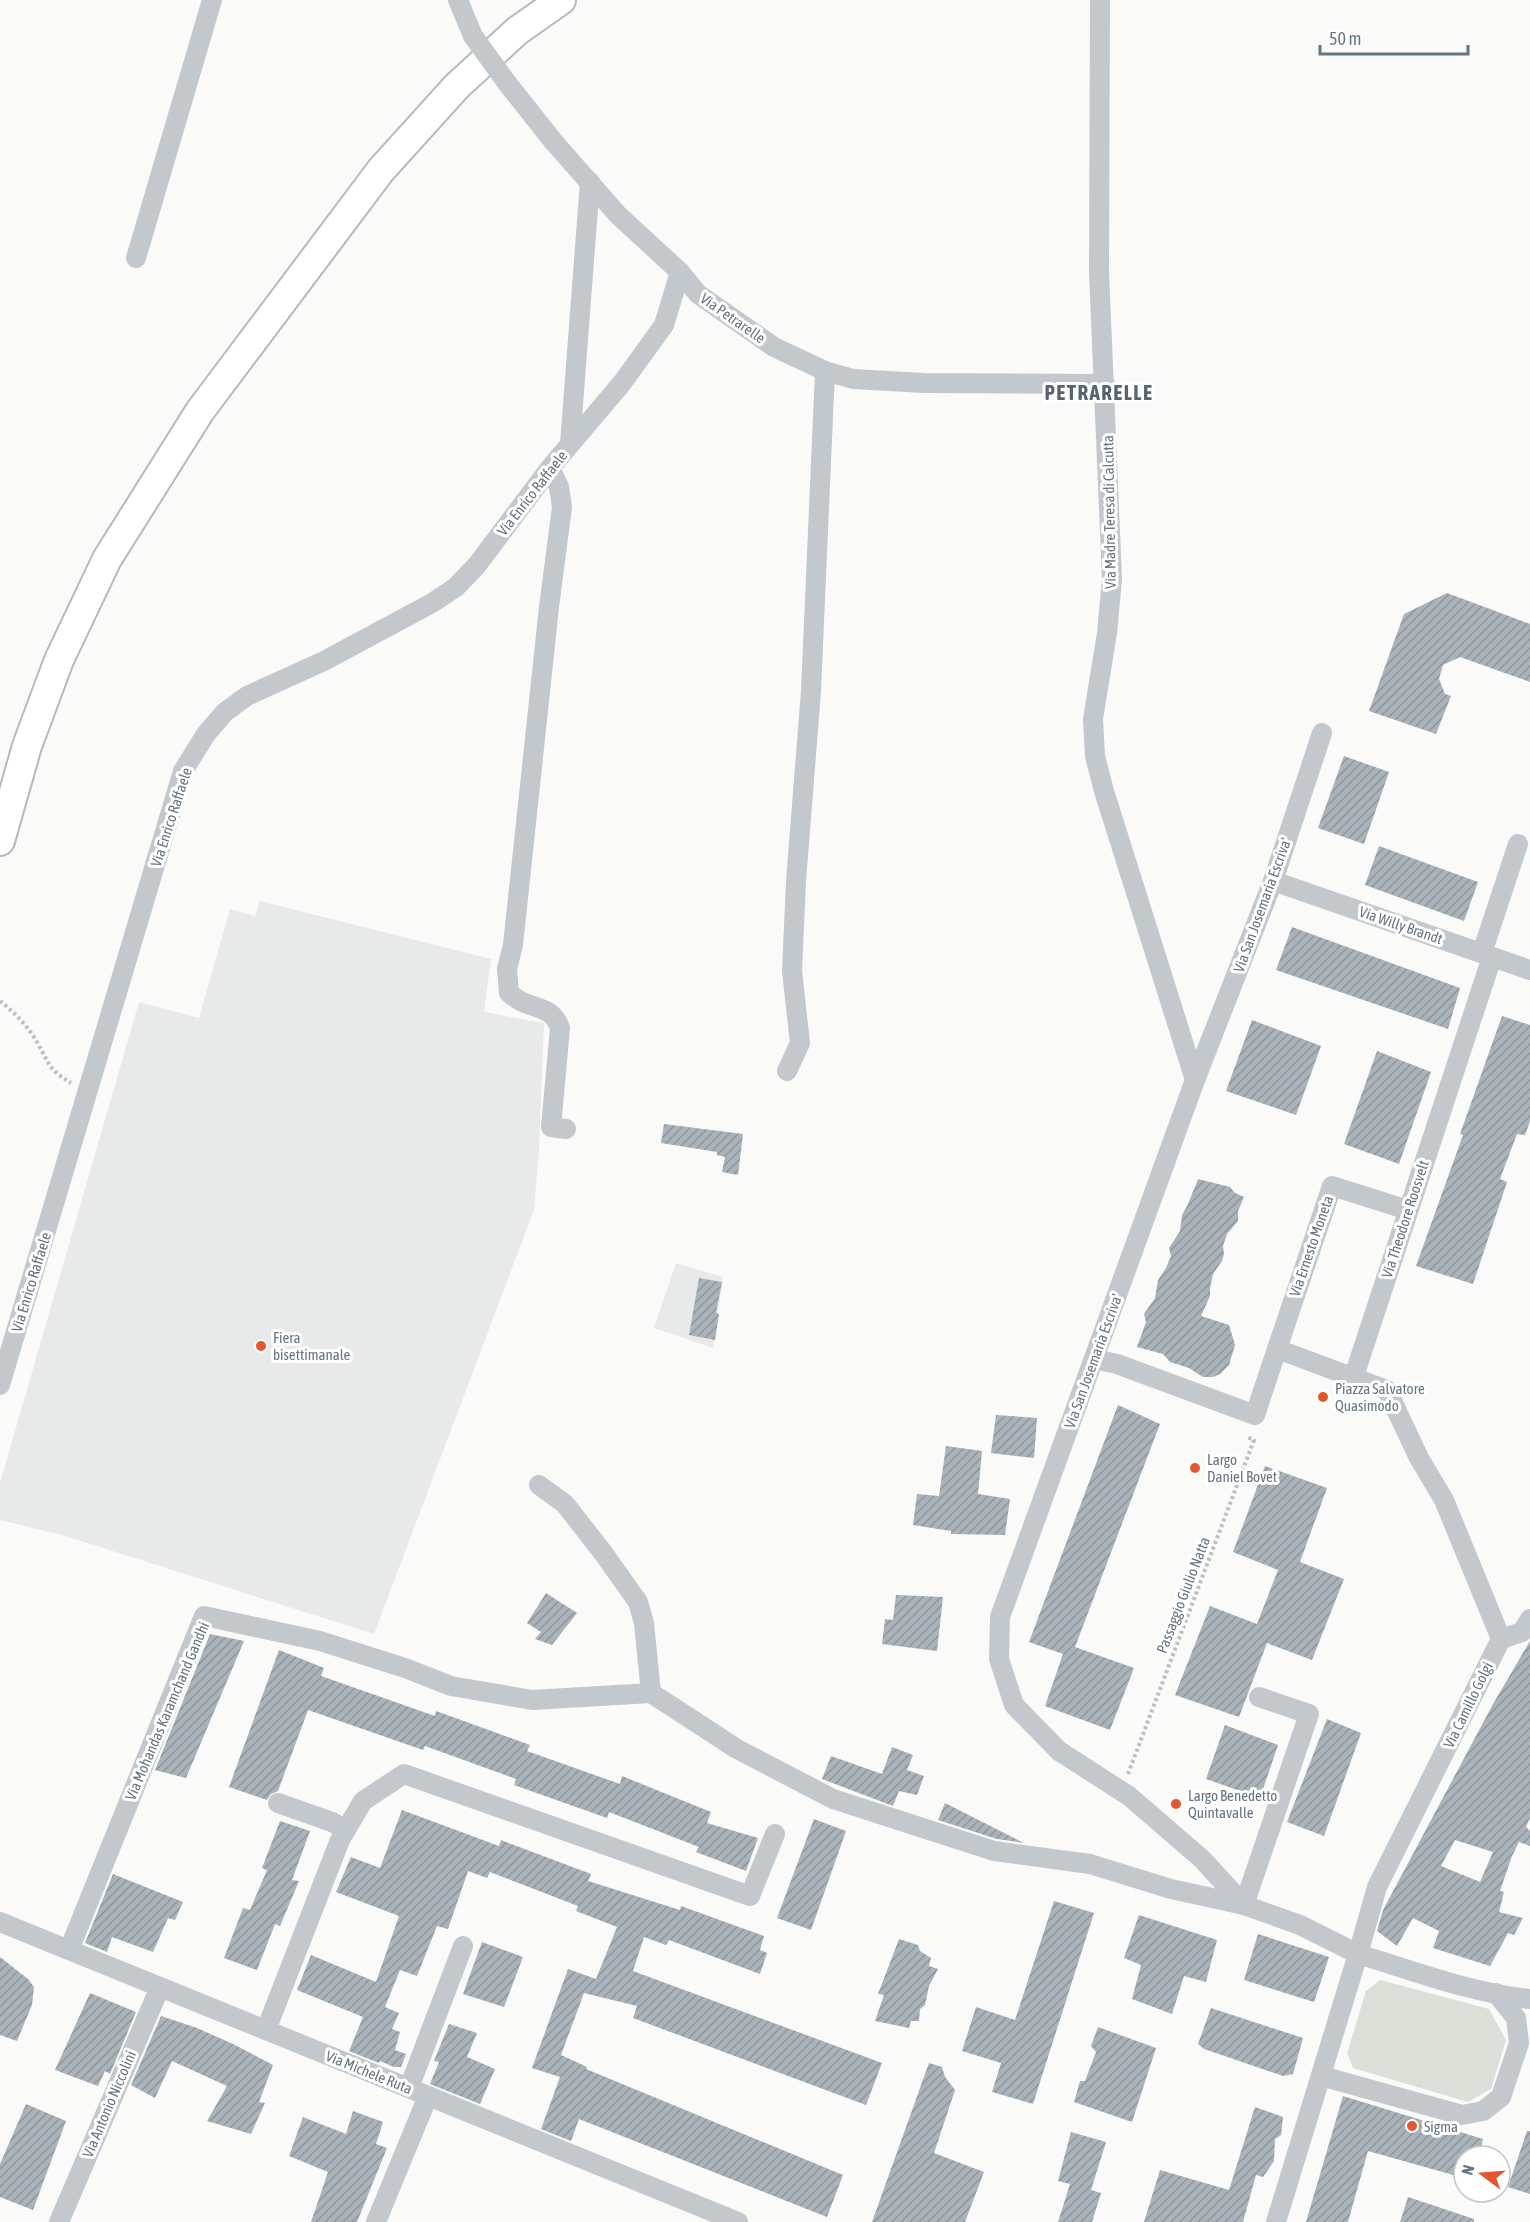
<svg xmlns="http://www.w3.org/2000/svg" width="1530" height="2222" viewBox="0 0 1530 2222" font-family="'Asap Condensed',sans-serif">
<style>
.built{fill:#e8e9e9}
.green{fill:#dadfd7}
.building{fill:url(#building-hatch);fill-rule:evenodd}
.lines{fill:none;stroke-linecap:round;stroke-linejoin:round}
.highway-casing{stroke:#b4b9bd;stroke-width:32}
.path{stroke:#bbbfc2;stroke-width:4;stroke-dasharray:3 3;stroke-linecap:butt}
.minor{stroke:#c3c8cc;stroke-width:20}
.highway{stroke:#fff;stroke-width:28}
.minor-bridge{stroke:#c3c8cc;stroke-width:20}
.poi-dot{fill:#e4572e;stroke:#fff;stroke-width:2}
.labels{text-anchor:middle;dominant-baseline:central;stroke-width:6;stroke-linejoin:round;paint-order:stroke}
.street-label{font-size:15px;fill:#657683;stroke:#fff}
.poi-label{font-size:15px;fill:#657683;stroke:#fff;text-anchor:start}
.district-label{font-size:21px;font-weight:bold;letter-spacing:1.5px;fill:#57646e;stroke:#fff}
</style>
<defs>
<pattern id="building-hatch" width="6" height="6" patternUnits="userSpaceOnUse" patternTransform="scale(1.5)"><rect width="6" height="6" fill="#aab3b9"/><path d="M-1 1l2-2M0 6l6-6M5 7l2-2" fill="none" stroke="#8e969c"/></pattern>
</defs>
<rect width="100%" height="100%" fill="#fafaf8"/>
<g class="built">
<polygon points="260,901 491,959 484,1012 544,1023 539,1149 534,1210 374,1634 62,1535 0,1520 0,1483 139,1002 199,1018 230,909 255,916"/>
<polygon points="676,1263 723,1277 713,1348 654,1328"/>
</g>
<polygon class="green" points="1380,1980 1489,2009 1506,2040 1491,2089 1468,2102 1353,2068 1347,2053 1366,1991"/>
<g class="building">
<polygon points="1447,593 1530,624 1530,682 1460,657 1443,665 1439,679 1445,694 1451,696 1436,734 1369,711 1404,614"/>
<polygon points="1344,756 1389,772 1364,844 1318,828"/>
<polygon points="1379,846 1478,882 1464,921 1365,885"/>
<polygon points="1292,927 1460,988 1448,1029 1276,970"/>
<polygon points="1502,1016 1530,1025 1530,1121 1525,1135 1517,1134 1500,1179 1507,1182 1473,1284 1416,1266 1463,1135 1460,1134"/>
<polygon points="1252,1020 1321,1046 1296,1115 1226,1091"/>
<polygon points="1377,1051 1431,1072 1399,1164 1344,1144"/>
<polygon points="664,1124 743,1134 738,1175 722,1172 725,1157 717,1155 717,1152 661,1143"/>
<polygon points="1198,1179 1230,1187 1235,1193 1244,1197 1238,1211 1238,1221 1227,1234 1223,1246 1224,1254 1222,1261 1213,1274 1210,1288 1210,1296 1201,1316 1229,1325 1235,1345 1229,1365 1220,1374 1213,1377 1203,1377 1189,1368 1170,1362 1163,1354 1137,1347 1146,1322 1144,1314 1155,1298 1158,1280 1166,1268 1171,1256 1169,1248 1180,1231 1182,1215 1188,1204"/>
<polygon points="699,1278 722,1282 716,1313 719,1314 715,1340 689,1335"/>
<polygon points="1118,1405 1160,1424 1075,1647 1134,1668 1110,1730 1045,1706 1063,1654 1029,1642"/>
<polygon points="996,1415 1037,1418 1034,1458 991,1453"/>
<polygon points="946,1446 982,1451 978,1494 1010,1499 1005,1535 951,1534 951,1531 913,1525 917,1494 939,1496"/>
<polygon points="1265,1466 1327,1488 1300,1562 1344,1579 1312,1660 1267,1643 1239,1717 1175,1695 1210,1606 1257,1624 1278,1570 1233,1552"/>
<polygon points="546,1593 577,1613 552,1645 535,1639 541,1632 527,1623"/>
<polygon points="896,1595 943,1597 937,1651 882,1644 885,1619 893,1620"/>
<polygon points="210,1634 244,1641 186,1778 155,1770"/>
<path d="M1530 1641V1818L1526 1827 1530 1831V1846L1519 1842 1512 1856 1500 1891 1504 1892 1499 1912 1523 1918 1514 1935 1508 1933 1490 1966 1433 1948 1439 1931 1413 1918 1397 1946 1377 1931 1383 1910 1493 1704ZM1455 1840 1493 1852 1480 1882 1441 1866Z"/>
<polygon points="279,1650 324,1668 321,1676 435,1716 436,1711 530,1745 527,1751 620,1784 622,1776 711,1812 707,1823 758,1838 746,1871 696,1852 699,1847 609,1812 607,1818 514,1785 516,1779 425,1746 423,1750 308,1710 278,1791 271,1794 267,1800 229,1787"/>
<polygon points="1327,1719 1361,1733 1324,1836 1287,1822"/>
<polygon points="1225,1725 1278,1745 1260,1798 1206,1779"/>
<polygon points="892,1747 913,1755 907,1770 924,1776 917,1795 899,1791 893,1806 822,1779 831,1756 882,1774"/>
<polygon points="945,1803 1024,1843 997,1839 938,1820"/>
<polygon points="402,1810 499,1846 501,1840 591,1874 588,1881 680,1910 681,1906 764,1936 760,1950 767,1953 760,1974 669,1940 666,1945 644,1937 633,1971 882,2063 866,2105 633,2018 637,2006 584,1993 561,2055 587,2067 586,2069 843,2175 827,2217 579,2119 571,2141 541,2129 560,2077 532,2068 568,1969 596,1979 617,1927 576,1911 578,1906 490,1872 487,1878 468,1871 448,1929 437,1926 417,1976 400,1970 385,2007 399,2013 392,2029 400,2032 395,2050 406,2054 401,2067 394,2067 380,2061 379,2063 349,2051 363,2017 297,1990 311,1955 376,1982 399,1916 336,1892 351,1857 380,1868"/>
<polygon points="814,1819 846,1831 811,1930 777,1918"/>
<polygon points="280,1821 310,1831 292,1880 299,1881 280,1926 275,1924 257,1970 224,1958 243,1908 250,1910 267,1870 262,1868"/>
<polygon points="113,1874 183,1902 175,1920 168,1918 153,1952 112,1937 107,1952 85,1943"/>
<polygon points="1054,1901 1094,1913 1033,2104 992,2092 1001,2063 962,2051 976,2007 1015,2020"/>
<polygon points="1139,1915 1217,1940 1206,1982 1184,1976 1172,2014 1132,1999 1141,1965 1124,1958"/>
<polygon points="1258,1934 1329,1957 1314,2002 1244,1980"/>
<polygon points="899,1939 918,1945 920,1951 931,1958 929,1966 938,1969 929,1986 925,2005 920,2009 919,2021 911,2021 909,2028 875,2021 884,1995 878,1994"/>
<polygon points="482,1942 523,1957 504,2007 463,1994"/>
<polygon points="0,1957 28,1979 34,1987 32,2005 17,2041 0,2035"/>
<polygon points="90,1993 136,2012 110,2074 105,2071 98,2086 55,2070"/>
<polygon points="1211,2008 1303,2038 1293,2074 1283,2076 1204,2049 1198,2044"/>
<polygon points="161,2016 197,2028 233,2044 273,2065 259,2102 265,2103 251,2134 207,2121 227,2086 172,2061 155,2098 131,2085"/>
<polygon points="449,2024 477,2033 467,2057 495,2069 480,2104 430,2084 439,2062 434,2061"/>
<polygon points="1098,2027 1156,2048 1132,2122 1074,2102 1080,2081 1085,2081 1096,2052 1091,2046"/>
<polygon points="929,2063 942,2067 945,2077 955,2090 934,2153 984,2172 965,2222 872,2222"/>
<polygon points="1343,2096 1483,2139 1479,2156 1464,2156 1464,2178 1368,2151 1348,2222 1306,2222"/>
<polygon points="26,2104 66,2121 33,2210 0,2197 0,2164"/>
<polygon points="1255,2107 1283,2117 1281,2135 1275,2139 1274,2161 1263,2177 1256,2175 1243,2222 1144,2222 1160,2170 1229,2190"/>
<polygon points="353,2111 383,2122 376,2144 387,2148 357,2222 311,2222 328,2172 289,2156 303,2117 346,2134"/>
<polygon points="1527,2131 1530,2131 1530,2194 1508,2187"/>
<polygon points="1071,2132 1106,2142 1091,2190 1101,2193 1092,2222 1058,2222 1070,2184 1058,2181"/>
<polygon points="1408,2197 1474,2219 1474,2222 1400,2222"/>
</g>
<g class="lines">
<defs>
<polyline id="highway" points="0,841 27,746 59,660 107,559 200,411 381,170 457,86 517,31 561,0"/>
</defs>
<use href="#highway" class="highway-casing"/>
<g class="path">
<path d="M0 1001C15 1013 29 1027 38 1044 51 1066 47 1068 71 1083"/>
<polyline points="1128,1774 1254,1440 1247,1437"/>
</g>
<g class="minor">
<polyline points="458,0 473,36"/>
<polyline points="1100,0 1099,272 1112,579 1107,633 1093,719 1095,756 1104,791 1195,1080"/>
<polyline points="507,83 553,141 618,215 680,272 698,294 774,347 825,371 853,379 924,383 1105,384"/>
<polyline points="136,258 212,0"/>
<polyline points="570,444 590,182"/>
<path d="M550 468 559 487 562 507 549 607 513 945 507 969 509 993C514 997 519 1001 525 1003 542 1010 553 1009 560 1028L551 1127 566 1129"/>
<polyline points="1322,733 1273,881 1195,1080 1000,1617 999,1659 1014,1705 1059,1751 1129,1796 1202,1859 1244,1905 1300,1925 1358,1954 1377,1887 1501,1639 1444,1500 1419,1458 1387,1390 1277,1349 1332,1186 1408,1210"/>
<polyline points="1273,881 1530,970"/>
<polyline points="1482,953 1518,844"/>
<polyline points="787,1071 800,1043 792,971 796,881 811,691 825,371"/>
<polyline points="1094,1359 1117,1364 1255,1415 1277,1349"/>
<polyline points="1354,1376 1492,957"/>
<polyline points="0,1385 183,771 206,734 225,712 247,696 324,661 432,603 456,587 477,565 550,468 622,383 664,325 680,272"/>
<polyline points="539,1485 565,1504 604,1554 638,1602 644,1623 651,1693"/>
<polyline points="1501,1639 1522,1632 1530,1619"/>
<polyline points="278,1803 332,1822 346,1830"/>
<polyline points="0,1922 738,2222"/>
<polyline points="69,1950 204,1616 320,1641 405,1668 451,1686 532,1700 651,1693 737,1749 833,1799 994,1851 1090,1864 1171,1889 1244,1905 1309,1714 1259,1697"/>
<polyline points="266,2030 340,1840 363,1801 404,1774 750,1896 775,1834"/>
<polyline points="1321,2076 1462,2115 1483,2111 1501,2097 1519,2043 1516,2018 1496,1993"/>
<polyline points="409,2088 463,1946"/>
<polyline points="59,2222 160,1987"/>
<polyline points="376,2222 428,2096"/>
<path d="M1276 2222 1358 1954C1414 1971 1472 1993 1530 1999"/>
</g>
<use href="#highway" class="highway"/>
<polyline class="minor-bridge" points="473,36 507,83"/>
</g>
<g class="poi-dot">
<circle cx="261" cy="1346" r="6"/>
<circle cx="1323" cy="1397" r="6"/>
<circle cx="1195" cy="1468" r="6"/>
<circle cx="1176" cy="1804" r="6"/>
<circle cx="1412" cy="2126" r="6"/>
</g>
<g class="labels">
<g class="street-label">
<text transform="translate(733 318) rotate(35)">Via Petrarelle</text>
<text transform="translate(532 493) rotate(-52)">Via Enrico Raffaele</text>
<text transform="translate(1109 512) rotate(-91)">Via Madre Teresa di Calcutta</text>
<text transform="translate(171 817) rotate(-72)">Via Enrico Raffaele</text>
<text transform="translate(1262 905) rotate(-70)">Via San Josemaria Escriva'</text>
<text transform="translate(1401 925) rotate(19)">Via Willy Brandt</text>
<text transform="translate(1405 1219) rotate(-72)">Via Theodore Roosvelt</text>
<text transform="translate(1311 1246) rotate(-71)">Via Ernesto Moneta</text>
<text transform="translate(31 1282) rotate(-73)">Via Enrico Raffaele</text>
<text transform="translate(1093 1361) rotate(-70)">Via San Josemaria Escriva'</text>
<text transform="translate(1183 1595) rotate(-69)">Passaggio Giulio Natta</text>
<text transform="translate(1468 1705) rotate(-64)">Via Camillo Golgi</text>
<text transform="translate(167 1711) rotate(-67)">Via Mohandas Karamchand Gandhi</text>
<text transform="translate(369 2072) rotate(22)">Via Michele Ruta</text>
<text transform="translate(109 2104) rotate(-67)">Via Antonio Niccolini</text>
</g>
<g class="poi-label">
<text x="273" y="1337">Fiera<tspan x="273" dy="17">bisettimanale</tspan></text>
<text x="1335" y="1388">Piazza Salvatore<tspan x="1335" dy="17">Quasimodo</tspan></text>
<text x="1207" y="1459">Largo<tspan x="1207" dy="17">Daniel Bovet</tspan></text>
<text x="1188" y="1795">Largo Benedetto<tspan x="1188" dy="17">Quintavalle</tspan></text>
<text x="1424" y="2126">Sigma</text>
</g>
<g class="district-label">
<text x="1099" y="392">PETRARELLE</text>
</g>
</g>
<g transform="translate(1482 2174) rotate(286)"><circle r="28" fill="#ffffff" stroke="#c1c8cd" stroke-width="1.5"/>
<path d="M0-4.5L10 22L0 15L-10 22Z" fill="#e4572e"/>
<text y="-9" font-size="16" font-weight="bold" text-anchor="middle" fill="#657683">N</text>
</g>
<path d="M1320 45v9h148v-9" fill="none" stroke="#657683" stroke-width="3"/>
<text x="1329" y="45" font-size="18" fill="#657683" stroke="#ffffff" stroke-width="4.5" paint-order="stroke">50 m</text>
</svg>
